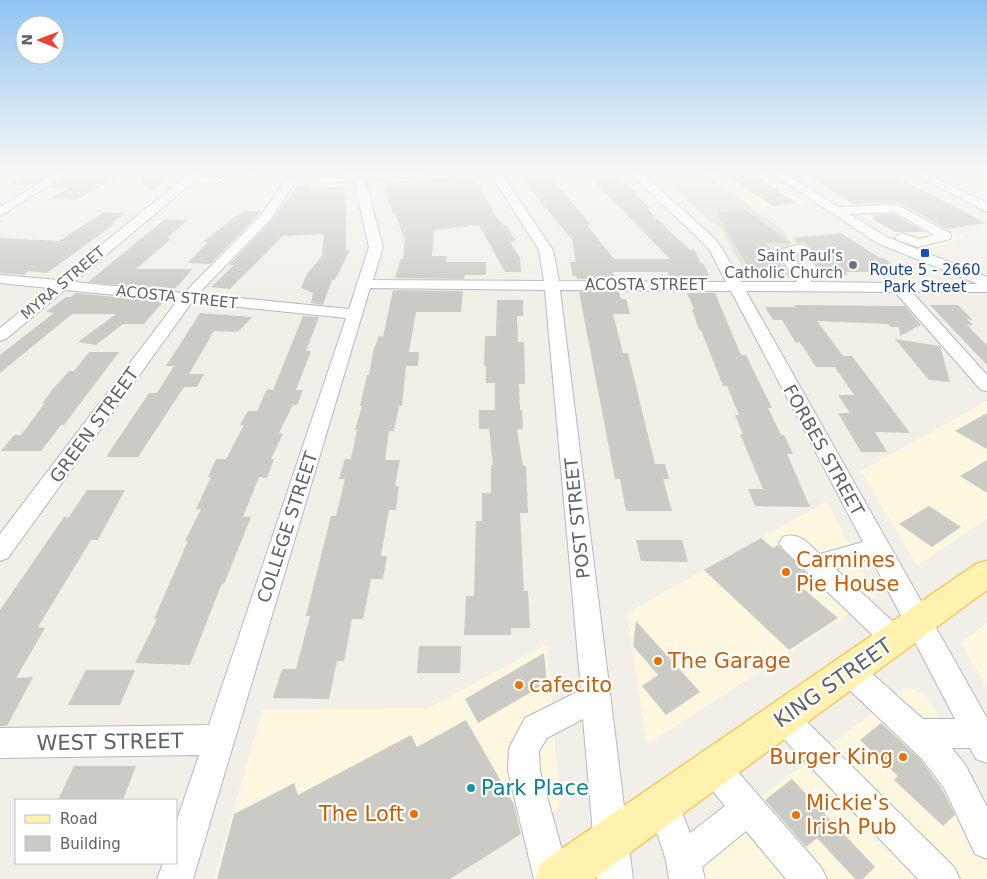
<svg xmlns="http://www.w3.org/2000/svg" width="987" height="879" viewBox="0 0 987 879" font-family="'DejaVu Sans',sans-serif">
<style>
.commercial{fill:#fef7e0}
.education{fill:#e1ded6}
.building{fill:#cccac5}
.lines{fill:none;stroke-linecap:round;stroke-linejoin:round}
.minor-casing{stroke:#b5b8bc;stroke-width:2}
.major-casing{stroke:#f2c960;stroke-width:3}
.minor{fill:#fff;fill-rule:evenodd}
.major{fill:#fff2af;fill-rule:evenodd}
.transit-dot{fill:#1a4fb4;stroke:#fff;stroke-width:2}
.worship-dot{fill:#6b7280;stroke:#fff;stroke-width:2}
.food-dot{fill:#e8710a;stroke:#fff;stroke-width:2}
.culture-dot{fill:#0f9aa8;stroke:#fff;stroke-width:2}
.labels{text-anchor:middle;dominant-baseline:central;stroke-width:4.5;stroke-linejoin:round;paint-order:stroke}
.far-worship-label{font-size:15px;fill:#5b616d;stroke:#fff;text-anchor:end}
.far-transit-label{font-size:15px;fill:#164399;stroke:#fff}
.far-street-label{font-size:15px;fill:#5f6368;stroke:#fff}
.street-label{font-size:18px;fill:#5f6368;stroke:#fff}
.near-food-label{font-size:21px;fill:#c56008;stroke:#fff;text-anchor:start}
.near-street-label{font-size:21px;fill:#5f6368;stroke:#fff}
.near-culture-label{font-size:21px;fill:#0d838f;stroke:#fff;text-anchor:start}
</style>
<rect width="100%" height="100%" fill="#f1efe8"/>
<g class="commercial">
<polygon points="705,173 758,173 805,203 754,208"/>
<polygon points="880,195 947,229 967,237 929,249 892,234 835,199"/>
<polygon points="987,401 987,519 917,566 861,471"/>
<polygon points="827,501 876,596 647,745 627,613"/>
<polygon points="987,623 987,688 961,643"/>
<polygon points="547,644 560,807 448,879 214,879 263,709 429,708"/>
<polygon points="907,687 925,694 930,701 987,815 987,879 673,879 670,866"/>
</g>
<polygon class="education" points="714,181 754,208 751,209 782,229 813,278 748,278 721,229 668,185"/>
<g class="building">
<polygon points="32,173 52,173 32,186 11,184"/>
<polygon points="71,173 124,173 76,200 51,198 69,188 50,187"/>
<polygon points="138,173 177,173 150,192"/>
<polygon points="517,173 547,173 591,225 587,225 614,259 670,259 586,173 614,173 635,192 633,192 650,208 647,209 666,227 665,227 689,249 695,250 700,263 703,263 710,277 708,277 709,280 682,280 681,277 669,277 668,272 613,272 615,279 577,279 576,276 573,276 570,262 576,262 572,240"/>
<polygon points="724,173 752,173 797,203 771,206"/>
<polygon points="803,173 890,173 986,223 947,229 897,202 853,204"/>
<polygon points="473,175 496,216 503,225 506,225 516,241 510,242 520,258 521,272 505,272 479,225 434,230 432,256 447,256 446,262 486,262 486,275 465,275 464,279 395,278 401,259 403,259 405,241 395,213 393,213 383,184"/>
<polygon points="311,186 309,189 344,186 346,204 346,250 350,250 335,280 332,280 323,305 311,303 313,293 301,288 307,274 322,256 324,234 283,236 230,289 211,287 234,265 229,265 271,221 296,187"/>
<polygon points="746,210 791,243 766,243 787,275 753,275 717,215 721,215 718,212"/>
<polygon points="242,211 262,211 210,264 188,263 208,242 203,242"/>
<polygon points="104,212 126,213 112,223 115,223 102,233 47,273 28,271 24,275 0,273 0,238 59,241"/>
<polygon points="894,214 925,232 895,232 872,219 876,219 870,215"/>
<polygon points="165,219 188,220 167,238 171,239 136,269 192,269 179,285 173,290 88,282"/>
<polygon points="841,233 880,258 885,258 899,272 846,272 848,275 828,275 825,272 820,272 805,253 810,249 809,246 802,242 797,243 793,238"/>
<polygon points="393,290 463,291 461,312 416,312 409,352 419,352 418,366 406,366 402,406 399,406 394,431 389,431 385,460 400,460 395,486 399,486 396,510 389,510 381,556 387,556 383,579 371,579 363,619 352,619 344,661 337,661 329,699 273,698 282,669 296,669 310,616 306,616 331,516 336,516 345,479 339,479 345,459 351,459 357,430 355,430 362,406 360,406 367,375 369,375 373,352 379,336 383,337"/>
<polygon points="579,292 619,292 621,299 626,299 630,314 613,314 623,353 628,353 655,464 665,464 669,479 663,479 672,511 626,511 620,479 615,479"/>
<polygon points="76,293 163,302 144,324 123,324 96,345 78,342 116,314 72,314 0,373 0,355 54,313 46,312 66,297 71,297"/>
<polygon points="687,293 715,293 741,355 746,355 772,408 768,408 781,435 784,435 793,454 787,454 810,507 755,506 748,489 763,489 740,434 743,434 735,415 739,415 727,386 723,386 701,330 699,330 692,309 694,309"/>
<polygon points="497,300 523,300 523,316 517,316 518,342 524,342 525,384 519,384 520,410 522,410 523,429 517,429 523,466 526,466 528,513 520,513 524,591 528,591 530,628 511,628 511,635 464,635 466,596 474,596 476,521 482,521 482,493 491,493 491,465 493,465 489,429 479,429 479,410 495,410 495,383 486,383 486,366 484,366 485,336 496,336"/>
<polygon points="794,305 905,306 921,325 900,336 899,327 891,327 888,324 817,321 843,356 852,356 910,433 875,432 887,452 861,452 838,413 850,413 838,395 854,395 835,367 816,367 804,348 799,342 796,343 782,320 773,320 765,307 796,307"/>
<polygon points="930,305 958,305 973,320 967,319 973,325 967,325 987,345 987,365"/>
<polygon points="200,313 252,317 238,332 214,331 189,374 204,374 197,387 184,387 138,457 106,457 149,393 157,393 174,366 166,366"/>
<polygon points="303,316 319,317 306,351 311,351 296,390 303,390 297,405 293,405 279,433 283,434 271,459 274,459 267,478 259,477 243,517 251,517 224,584 222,583 190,665 135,663 157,619 154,619 188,541 185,541 201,509 196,509 211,477 208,477 216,459 226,459 244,425 240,425 248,411 257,411 267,389 273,390"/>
<polygon points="895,339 940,346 950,382 929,380"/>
<polygon points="89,352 119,352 64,425 61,425 41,451 1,451 14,435 21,435 45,403 42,404 52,390 69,371 74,371"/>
<polygon points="987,413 987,449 955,431"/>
<polygon points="987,460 987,493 960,476"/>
<polygon points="87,490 125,490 98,540 91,540 38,627 45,628 16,678 33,677 7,726 0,726 0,610 64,517 69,517"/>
<polygon points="929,506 961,527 932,547 899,524"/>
<polygon points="761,538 773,548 778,545 811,578 800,586 838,618 789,650 704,570"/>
<polygon points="636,540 682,540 688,562 641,561"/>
<polygon points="636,621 700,692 666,715 642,686 658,675 633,646"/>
<polygon points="419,646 461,646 460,673 417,673"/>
<polygon points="544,653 547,683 478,723 465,699"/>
<polygon points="86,670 135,670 120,705 68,705"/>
<polygon points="466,720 514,804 521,834 450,879 217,879 234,814 294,783 298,795 411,735 417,747"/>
<polygon points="881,723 921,760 942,789 955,815 943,826 894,780 898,776 860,740"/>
<polygon points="74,766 136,766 123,800 58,800"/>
<polygon points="792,779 875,867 863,879 855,879 817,838 806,847 765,800"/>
</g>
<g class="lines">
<defs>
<g id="minor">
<polygon points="56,173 69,173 0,216 0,207"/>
<path d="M190 173H202L201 175 217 177 223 180 217 183 193 182 74 282 184 293 262 214 286 180 353 173H426L421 176 365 180 383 247 373 280 544 281 539 250 490 173H501L553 250 559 281 726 282 709 249 703 243 630 173H642L713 237 722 248 741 282H797L777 253 779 250 801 244 808 248 806 251 792 255 812 282 978 284 877 243 771 173H784L839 207 896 204 950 233 951 236 950 239 918 247 897 240 895 237 902 233 919 239 934 235 894 212 849 214 887 237 987 277V292H912L987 375V391L981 390 895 292 746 291 987 718V763L976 759 970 748H952L966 766 987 807V859L975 854 944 788 922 759 839 680 835 671 839 662 849 658 859 662 923 719H955L871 558 836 569 903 631 907 639 903 647 894 651 885 647 783 549 779 543 783 537C800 531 808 544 820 554L863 542 731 291 560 290 633 879H597L583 719 547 738 539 751 540 771 570 879H534L508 771 509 748 525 718 581 690 545 290 370 288 193 879H157L163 863H176V823L199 755 0 758V728L209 725 346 318 192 302 8 558 0 561V534L177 301 65 290 6 339 0 341V328L49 288 0 283V275L58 280ZM354 181 369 247 349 309 198 294 270 220 293 185Z"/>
<polygon points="911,173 925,173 987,203 987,212"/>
<polygon points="783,704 793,708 954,867 960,879 918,879 773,728 768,718 773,708"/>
<polygon points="714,752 725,757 821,867 827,879 786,879 746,831 702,867 705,879 669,879 666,860 647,803 652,792 663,787 674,792 690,833 725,806 703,779 698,768 703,757"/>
</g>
<polygon id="major" points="987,561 987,590 594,879 535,879 541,863 976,564"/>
</defs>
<use href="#minor" class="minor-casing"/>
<use href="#major" class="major-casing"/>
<use href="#minor" class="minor"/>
<use href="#major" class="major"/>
</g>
<linearGradient id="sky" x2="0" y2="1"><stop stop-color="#8fc3f1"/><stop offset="0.58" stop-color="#f9f8f5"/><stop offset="1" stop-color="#f9f8f5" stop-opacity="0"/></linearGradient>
<rect width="987" height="296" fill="url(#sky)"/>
<rect class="transit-dot" x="920" y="248" width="10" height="10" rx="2.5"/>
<circle class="worship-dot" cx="853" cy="265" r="5"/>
<g class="food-dot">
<circle cx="786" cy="572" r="5"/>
<circle cx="658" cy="661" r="5"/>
<circle cx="519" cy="685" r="5"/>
<circle cx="903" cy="757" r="5"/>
<circle cx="414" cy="814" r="5"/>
<circle cx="796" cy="815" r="5"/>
</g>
<circle class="culture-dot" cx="471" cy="788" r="5"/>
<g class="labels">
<g class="far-worship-label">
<text x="843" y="256">Saint Paul's<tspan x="843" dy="17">Catholic Church</tspan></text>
</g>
<g class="far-transit-label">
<text x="925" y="270">Route 5 - 2660<tspan x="925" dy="17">Park Street</tspan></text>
</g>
<g class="far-street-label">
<text transform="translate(63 283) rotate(-40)">MYRA STREET</text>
<text x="646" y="285">ACOSTA STREET</text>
<text transform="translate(177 297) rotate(6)">ACOSTA STREET</text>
</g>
<g class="street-label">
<text transform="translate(94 425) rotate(-54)">GREEN STREET</text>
<text transform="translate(824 450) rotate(61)">FORBES STREET</text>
<text transform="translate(577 518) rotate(-96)">POST STREET</text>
<text transform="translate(287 527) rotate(-72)">COLLEGE STREET</text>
</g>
<g class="near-food-label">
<text x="796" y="560">Carmines<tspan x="796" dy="24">Pie House</tspan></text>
<text x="668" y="661">The Garage</text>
<text x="529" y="685">cafecito</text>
<text x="893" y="757" text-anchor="end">Burger King</text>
<text x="806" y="803">Mickie's<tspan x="806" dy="24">Irish Pub</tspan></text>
<text x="404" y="814" text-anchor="end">The Loft</text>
</g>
<g class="near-street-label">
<text transform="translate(833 683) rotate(-35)">KING STREET</text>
<text transform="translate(110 742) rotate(-1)">WEST STREET</text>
</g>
<g class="near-culture-label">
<text x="481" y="788">Park Place</text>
</g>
</g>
<rect x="15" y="799" width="162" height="65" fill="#ffffff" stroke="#bfc1c3"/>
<rect x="25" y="815" width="25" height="8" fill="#fff2af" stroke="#bfc1c3"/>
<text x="60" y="824" font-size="15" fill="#5f6368">Road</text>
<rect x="25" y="836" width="25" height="15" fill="#cccac5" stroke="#bfc1c3"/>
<text x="60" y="849" font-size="15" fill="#5f6368">Building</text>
<g transform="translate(40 40) rotate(271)"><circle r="24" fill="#ffffff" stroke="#bfc1c3"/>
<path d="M0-4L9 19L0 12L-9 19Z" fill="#ea4335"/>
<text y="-8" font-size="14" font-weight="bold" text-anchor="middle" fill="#5f6368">N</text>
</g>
</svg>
